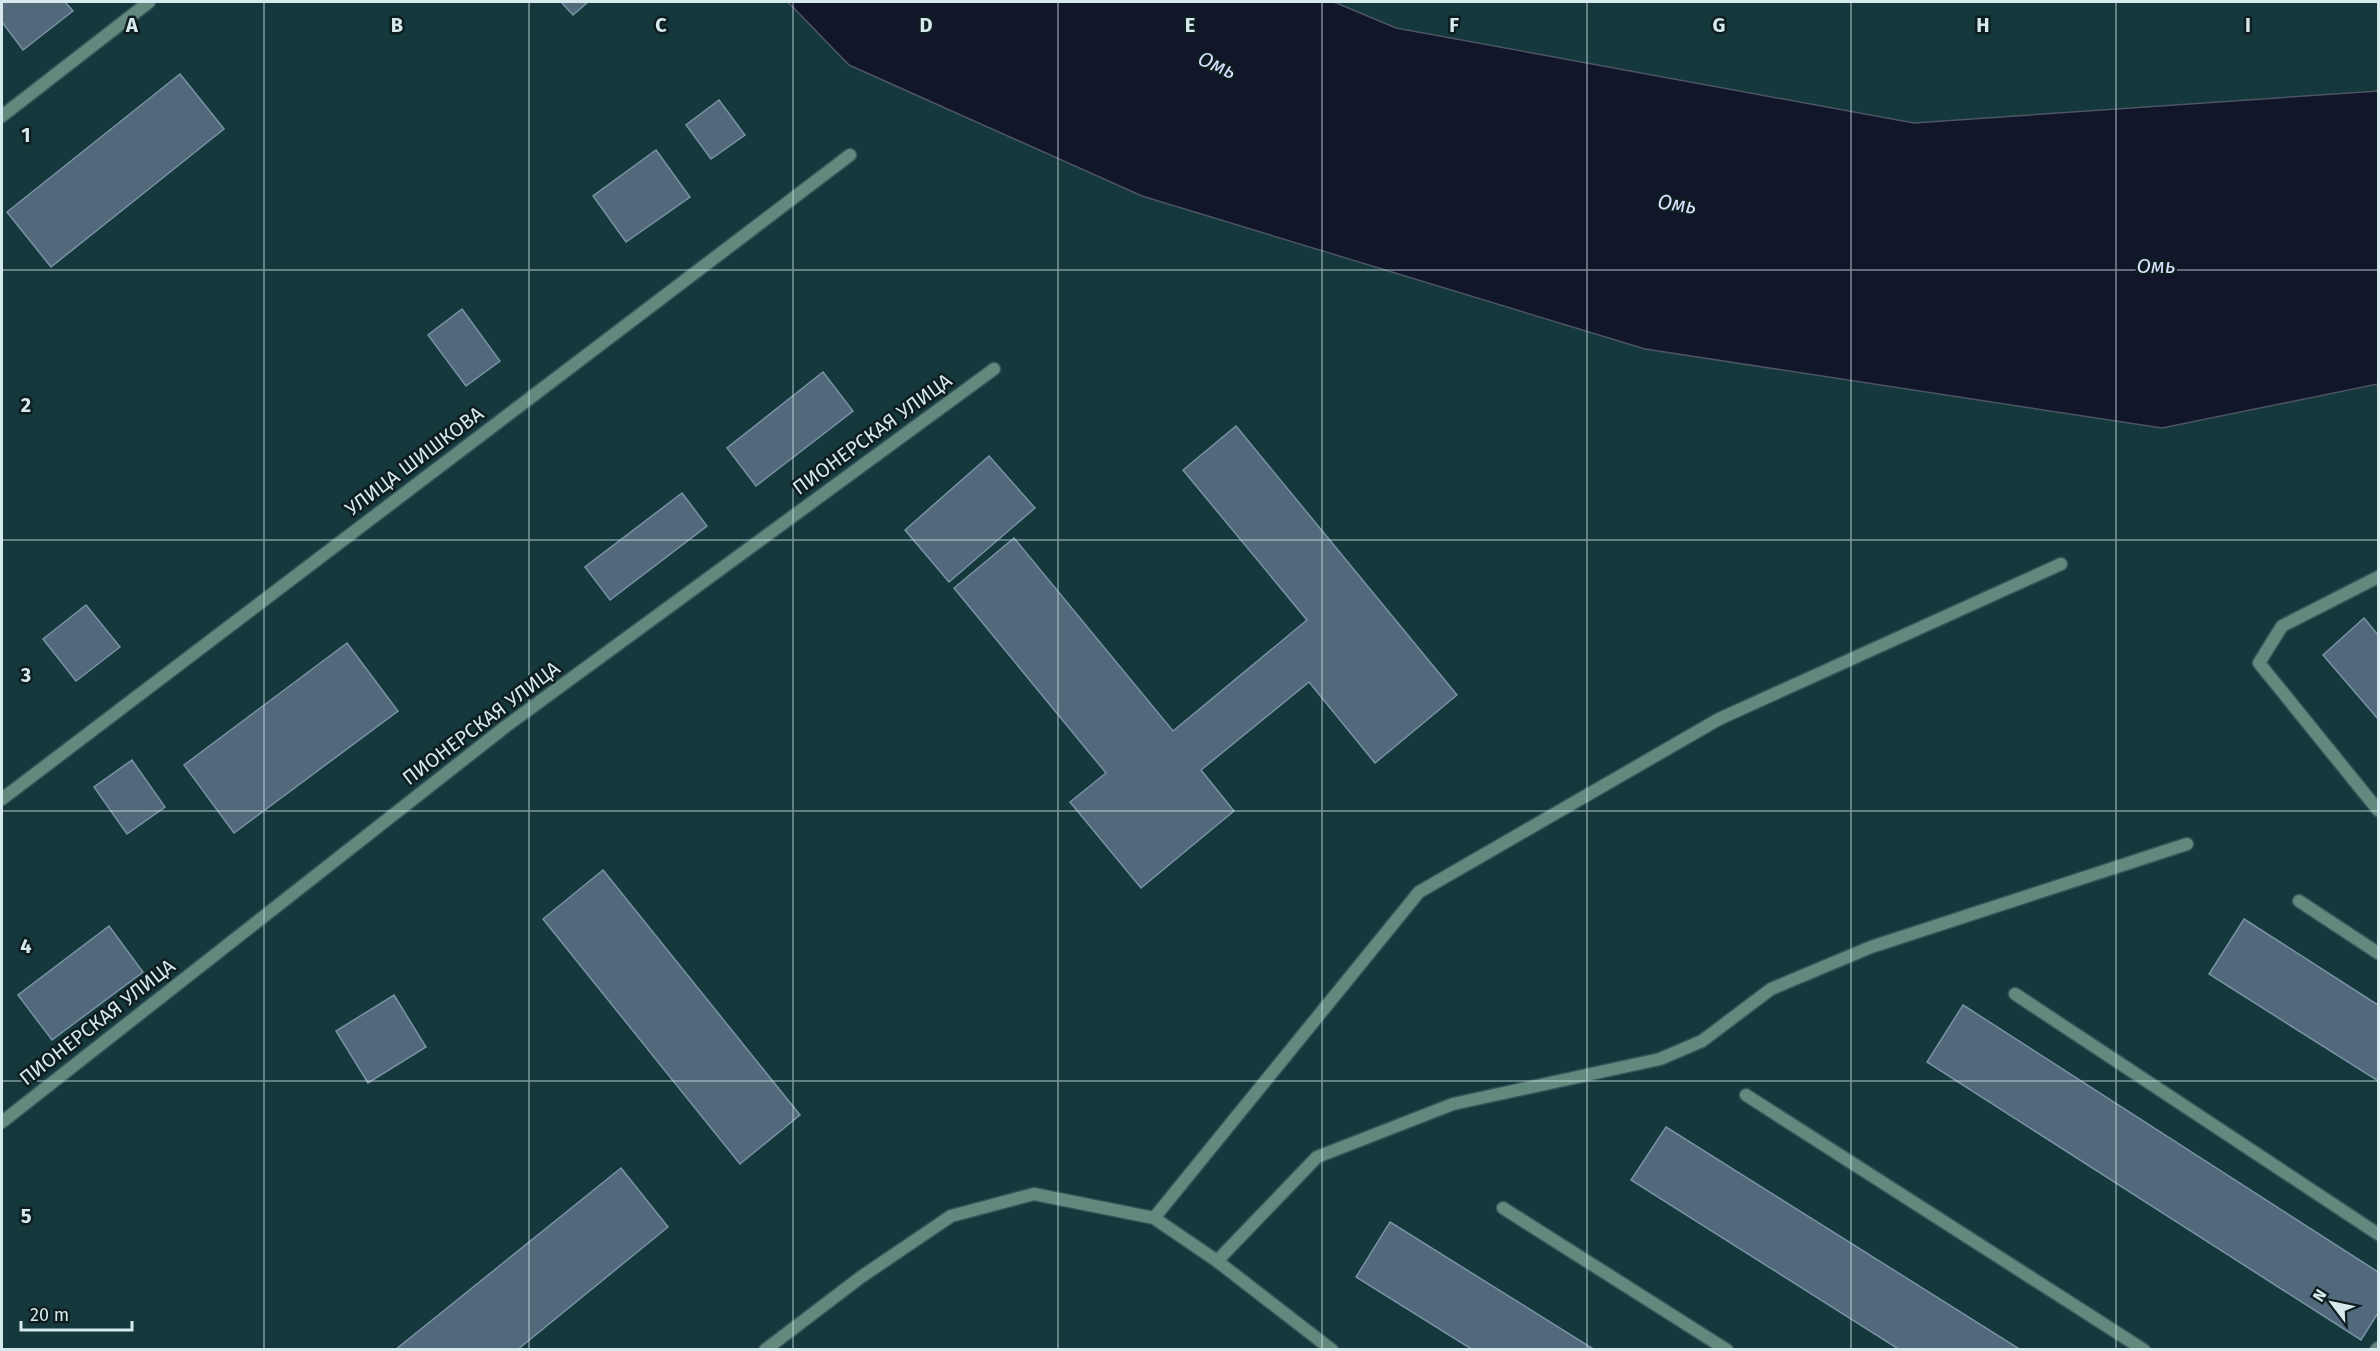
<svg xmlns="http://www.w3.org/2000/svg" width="2380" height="1351" viewBox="0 0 2380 1351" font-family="'Fira Sans',sans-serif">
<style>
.water{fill:#11162a;stroke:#4c5564;stroke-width:1.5}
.building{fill:#51697b;stroke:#7892a5;stroke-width:1.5}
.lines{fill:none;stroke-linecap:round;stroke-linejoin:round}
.service-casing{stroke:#345459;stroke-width:15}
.minor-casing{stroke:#345459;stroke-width:15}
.service{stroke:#63897e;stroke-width:12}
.minor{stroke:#63897e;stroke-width:12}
.grid{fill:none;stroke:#d6e9ec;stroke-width:1.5;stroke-opacity:0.55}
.labels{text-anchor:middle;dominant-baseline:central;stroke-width:5;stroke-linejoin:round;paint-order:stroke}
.street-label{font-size:20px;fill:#d6e9ec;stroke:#0e1d1f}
.water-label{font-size:21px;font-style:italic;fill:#d7e0fe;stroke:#0e1d1f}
.grid-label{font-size:20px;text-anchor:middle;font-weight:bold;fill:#d6e9ec;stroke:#0e1d1f;stroke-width:5;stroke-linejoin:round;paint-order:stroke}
</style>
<rect width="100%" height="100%" fill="#15383d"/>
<polygon class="water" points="788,2 1334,2 1396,28 1914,123 2378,91 2378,384 2162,428 1645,349 1142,196 849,65"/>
<g class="building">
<polygon points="2,2 65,2 73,11 23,50 2,22"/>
<polygon points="561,2 588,2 573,15"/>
<polygon points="180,74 224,129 51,267 7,212"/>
<polygon points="719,100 745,135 711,159 686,125"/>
<polygon points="656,150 690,197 626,242 593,196"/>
<polygon points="462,309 500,361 466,386 428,335"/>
<polygon points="823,372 853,411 756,486 727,448"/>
<polygon points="1236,426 1457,695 1375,763 1309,682 1201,770 1234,811 1141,888 1070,802 1106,773 954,588 1014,538 1173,731 1307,620 1183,470"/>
<polygon points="989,456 1035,508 949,582 905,530"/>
<polygon points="682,493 707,526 610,600 585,567"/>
<polygon points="86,605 120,647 76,681 43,639"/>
<polygon points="2364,618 2378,635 2378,719 2323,655"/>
<polygon points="347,643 398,711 234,833 184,765"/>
<polygon points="132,760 165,807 127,834 94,787"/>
<polygon points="603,870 800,1115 740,1164 543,919"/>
<polygon points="2244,919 2378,1005 2378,1081 2209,974"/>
<polygon points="109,926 143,972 52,1040 18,995"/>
<polygon points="394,995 426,1047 368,1083 336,1031"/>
<polygon points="1963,1005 2378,1272 2378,1313 2361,1340 1927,1062"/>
<polygon points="1666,1127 2021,1350 1900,1350 1631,1180"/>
<polygon points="621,1168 668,1227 517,1350 395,1350"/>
<polygon points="1390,1222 1595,1350 1473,1350 1356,1277"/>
</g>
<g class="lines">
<defs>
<g id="service">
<polyline points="2299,901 2378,953"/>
<polyline points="2015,994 2378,1234"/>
<polyline points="1746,1095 2144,1350"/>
<polyline points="1503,1208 1727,1350"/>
<polyline points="1154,1218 1419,892 1719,719 2061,564"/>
<polyline points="1217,1261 1317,1157 1453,1104 1660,1059 1702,1041 1771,989 1871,947 2187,844"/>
<polyline points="2376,1350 2378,1348"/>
</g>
<g id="minor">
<polyline points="2,116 149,2"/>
<polyline points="2378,577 2282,626 2259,663 2378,810"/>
<polyline points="2,799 850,155"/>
<polyline points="2,1122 505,727 994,369"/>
<polyline points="765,1350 861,1277 951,1216 1034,1194 1154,1218 1217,1261 1332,1350"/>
</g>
</defs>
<use href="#service" class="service-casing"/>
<use href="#minor" class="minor-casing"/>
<use href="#service" class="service"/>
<use href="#minor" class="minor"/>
</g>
<path class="grid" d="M264 2V1350M529 2V1350M793 2V1350M1058 2V1350M1322 2V1350M1587 2V1350M1851 2V1350M2116 2V1350M2 270H2378M2 540H2378M2 811H2378M2 1081H2378"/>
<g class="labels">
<g class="street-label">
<text transform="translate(872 434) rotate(-36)">ПИОНЕРСКАЯ УЛИЦА</text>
<text transform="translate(414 461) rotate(-37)">УЛИЦА ШИШКОВА</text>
<text transform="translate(481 723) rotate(-37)">ПИОНЕРСКАЯ УЛИЦА</text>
<text transform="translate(97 1022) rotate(-38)">ПИОНЕРСКАЯ УЛИЦА</text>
</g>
<g class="water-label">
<text transform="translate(1217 65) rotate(24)">Омь</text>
<text transform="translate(1677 204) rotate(8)">Омь</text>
<text x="2156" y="266">Омь</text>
</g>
</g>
<g class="grid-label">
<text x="132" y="32">A</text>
<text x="397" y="32">B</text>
<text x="661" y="32">C</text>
<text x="926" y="32">D</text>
<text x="1190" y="32">E</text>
<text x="1454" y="32">F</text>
<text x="1719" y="32">G</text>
<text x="1983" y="32">H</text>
<text x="2248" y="32">I</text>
<text x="26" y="142">1</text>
<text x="26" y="412">2</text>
<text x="26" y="682">3</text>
<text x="26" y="953">4</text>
<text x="26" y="1223">5</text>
</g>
<rect width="2380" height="1351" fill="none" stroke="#d6e9ec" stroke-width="6"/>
<g transform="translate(2332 1303) rotate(302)" stroke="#0e1d1f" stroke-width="4.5" paint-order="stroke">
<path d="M0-4.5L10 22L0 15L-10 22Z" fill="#d6e9ec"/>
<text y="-9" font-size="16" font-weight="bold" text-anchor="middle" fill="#d6e9ec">N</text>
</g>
<path d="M21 1321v9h111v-9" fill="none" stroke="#d6e9ec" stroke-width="3"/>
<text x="30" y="1321" font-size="18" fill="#d6e9ec" stroke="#0e1d1f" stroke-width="4.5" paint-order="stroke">20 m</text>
</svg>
